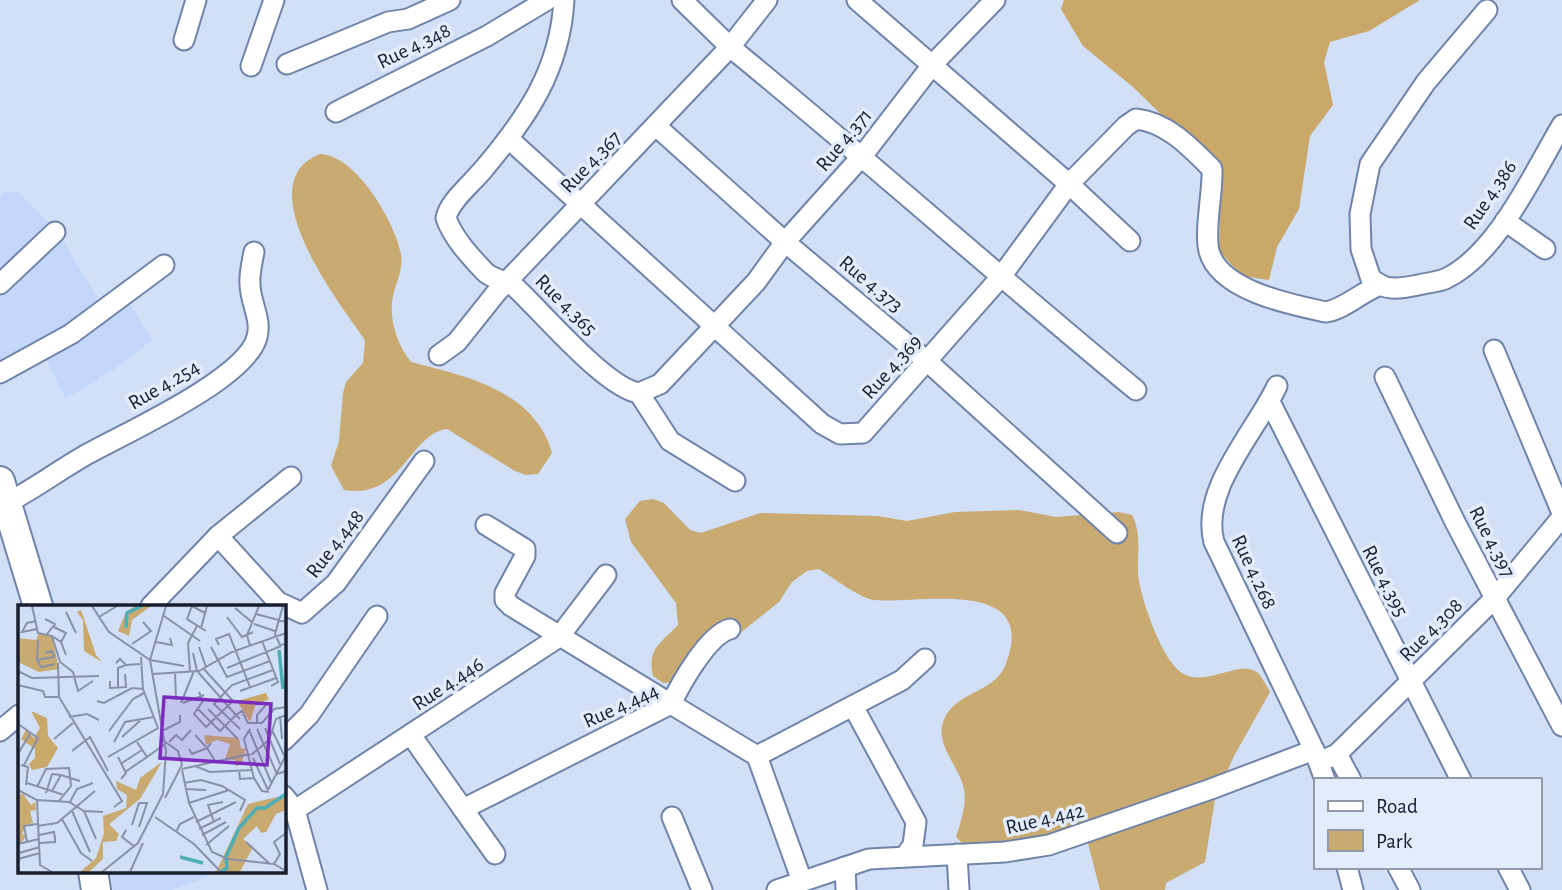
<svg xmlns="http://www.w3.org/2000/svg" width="1562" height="890" viewBox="0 0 1562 890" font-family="'Alegreya Sans',sans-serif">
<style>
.built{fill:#c3d7fd}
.green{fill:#c9aa71}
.forest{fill:#caa869}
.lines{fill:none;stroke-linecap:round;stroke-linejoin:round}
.minor-casing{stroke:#7084a9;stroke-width:23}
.highway-casing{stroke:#7084a9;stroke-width:32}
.minor{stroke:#fff;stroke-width:19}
.highway{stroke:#fff;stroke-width:28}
.labels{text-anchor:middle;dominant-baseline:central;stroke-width:7;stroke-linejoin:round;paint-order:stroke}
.street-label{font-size:21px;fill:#171e2d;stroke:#e2ecfc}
.inset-river{fill:none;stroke:#4fafb7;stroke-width:3.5}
.inset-road{fill:none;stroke:#8792a6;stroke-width:2}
.view{fill:#7b2cbf;fill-opacity:0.15;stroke:#7b2cbf;stroke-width:3.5}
.inset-edge{fill:none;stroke:#171e2d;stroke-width:3.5}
</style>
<rect width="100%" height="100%" fill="#d1dff7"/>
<g class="built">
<polygon points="4,192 19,193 57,231 99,302 124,295 152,340 113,370 98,377 99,380 65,398 43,352 0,378 0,197"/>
<polygon points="110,871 221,871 172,890 113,890"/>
</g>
<g class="green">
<path d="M320 154C356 155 395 222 401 254 404 271 394 285 392 302 390 323 398 346 411 362 466 376 535 391 552 453L538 474 526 475 515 471 447 429C409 434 402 500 344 490L331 466 339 441 343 393 346 382 363 363 365 340C339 303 246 183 320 154Z"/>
<path d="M653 499 664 503 690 530 701 533 760 513 878 516 907 521 955 512 1019 510 1056 517 1119 512 1132 515C1142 534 1137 554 1138 574 1140 597 1160 653 1177 669 1202 693 1241 656 1259 674 1263 679 1267 687 1270 692L1234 756 1215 799 1205 862 1166 883 1165 890H1100L1088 843 1072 830 990 846H965L956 837C961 821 968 803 963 785 958 767 938 746 942 726 950 691 993 695 1005 666 1042 575 918 604 874 600 861 599 832 577 819 569L807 571 792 582 779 602 740 633 708 647 677 682 663 683 653 676C647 649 660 644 678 625L676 603 631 542 625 519 640 501Z"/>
</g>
<polygon class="forest" points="1064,0 1420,0 1369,31 1330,42 1324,62 1333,105 1310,136 1299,209 1277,247 1269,280 1242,276 1219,251 1221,173 1133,87 1083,46 1061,9"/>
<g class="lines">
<defs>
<g id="minor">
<path d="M564 0C560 71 526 119 482 171 471 184 449 202 446 218 453 238 470 256 484 271 493 281 507 279 516 288 543 313 606 388 639 393L660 384 756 282 785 242 863 155 933 64 995 0"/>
<path d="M767 0 730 47C867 159 999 277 1136 390"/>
<polyline points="184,40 196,0"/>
<polyline points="287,64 388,22 408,19 450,0"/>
<polyline points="251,66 274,0"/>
<polyline points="336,112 487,36 547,0"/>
<polyline points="656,126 785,242 928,362 1117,533"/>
<polyline points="509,139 822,424 840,434 863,433 1000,278 1069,184 857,0"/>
<polyline points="1505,221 1545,249"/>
<path d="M1130 241 1069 184 1126 126 1136 119C1167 122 1191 148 1212 169 1213 193 1204 230 1209 251 1219 291 1293 305 1326 312 1345 309 1362 291 1381 285 1391 291 1408 287 1418 285 1427 283 1437 282 1445 279 1497 255 1534 172 1562 125"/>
<polyline points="0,284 55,232"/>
<polyline points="1381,285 1371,279 1361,249 1360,214 1370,164 1426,82 1487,10"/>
<polyline points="1494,350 1562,513"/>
<polyline points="439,355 457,342 496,293 730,47 682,0"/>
<polyline points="0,373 71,334 164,265"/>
<polyline points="1385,377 1455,522 1562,726"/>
<path d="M1277 386C1255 433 1200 489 1214 542L1314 750 1325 780"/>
<polyline points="639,393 670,441 735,481"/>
<polyline points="1270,402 1461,780"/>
<path d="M7 503C34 489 58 471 84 456 123 434 247 379 257 337 262 319 250 302 250 284 249 274 252 263 254 252"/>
<path d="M486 525 525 549V556L505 593V600L511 606 671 704C681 683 708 635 730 629"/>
<polyline points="218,536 291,477"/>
<polyline points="151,606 218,536 278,602 302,613 336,583 424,461"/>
<polyline points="854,708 916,822 913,845 906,855"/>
<polyline points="0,731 19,715"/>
<polyline points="411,735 463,809 671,704 757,756 802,881"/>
<polyline points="284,740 309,715 377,616"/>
<polyline points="1337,754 1351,780"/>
<polyline points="757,756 902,680 925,659"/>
<polyline points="1319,762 1337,754 1495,598 1562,517"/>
<polyline points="284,796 295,810 317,890"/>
<polyline points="463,809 495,854"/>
<polyline points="295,810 559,637 606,575"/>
<polyline points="672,817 702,890"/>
<polyline points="957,854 959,890"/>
<polyline points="845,867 846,890"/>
<polyline points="1347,867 1353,890"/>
<polyline points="1398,867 1410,890"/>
<polyline points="1508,867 1520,890"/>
<polyline points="777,890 869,859 1005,852 1049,845 1211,789 1314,750"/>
</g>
<g id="highway">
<polyline points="0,481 38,606"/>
<polyline points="93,871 96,890"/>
</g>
</defs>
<use href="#minor" class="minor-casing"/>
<use href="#highway" class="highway-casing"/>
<use href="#minor" class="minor"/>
<use href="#highway" class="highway"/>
</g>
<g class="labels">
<g class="street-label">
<text transform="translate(414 46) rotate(-26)">Rue 4.348</text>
<text transform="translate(844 140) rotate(-50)">Rue 4.371</text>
<text transform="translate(591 162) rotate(-46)">Rue 4.367</text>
<text transform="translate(1490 195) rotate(-56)">Rue 4.386</text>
<text transform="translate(871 284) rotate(40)">Rue 4.373</text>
<text transform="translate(566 305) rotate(45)">Rue 4.365</text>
<text transform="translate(892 367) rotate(-48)">Rue 4.369</text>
<text transform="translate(164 385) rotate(-30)">Rue 4.254</text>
<text transform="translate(1492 542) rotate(63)">Rue 4.397</text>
<text transform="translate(335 544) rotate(-52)">Rue 4.448</text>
<text transform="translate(1254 572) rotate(65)">Rue 4.268</text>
<text transform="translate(1385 581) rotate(63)">Rue 4.395</text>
<text transform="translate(1431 630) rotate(-45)">Rue 4.308</text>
<text transform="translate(448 684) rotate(-33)">Rue 4.446</text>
<text transform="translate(621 706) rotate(-24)">Rue 4.444</text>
<text transform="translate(1045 819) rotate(-13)">Rue 4.442</text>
</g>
</g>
<g transform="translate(18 605)">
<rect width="268" height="268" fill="#d1dff7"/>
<path d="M133 1 114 15 111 31 100 26 108 7 117 1ZM21 28 34 31 41 64 21 67 0 57V33L18 35ZM186 130 221 133 223 143 228 144 224 157 218 162 217 155 207 154 212 139 199 135 188 140ZM144 157 122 194 91 219 101 229 98 236 85 237V254L71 267H62L78 253 86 228 85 211 108 203 109 190 99 184 98 176 118 185 122 173ZM5 189 13 200 17 197 18 205 12 206 15 218 8 220 4 229 8 231 0 243V190ZM268 190V205L258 209 248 227 243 228 239 221 225 234 235 242 222 267H198L230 199Z" fill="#c9aa71"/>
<path d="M63 5 78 50 84 57 66 46 65 15 59 7ZM248 88 251 94 237 101 232 117 219 96ZM13 106 29 113 30 131 40 143 29 162 14 165 11 159 17 153V144L3 134 8 125 16 133 22 123Z" fill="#caa869"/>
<path class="inset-river" d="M108 23 109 8 124 1M261 45 265 84M162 252 185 258M203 267 209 263 208 252 221 223 239 203H247L268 189"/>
<path class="inset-road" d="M14 1 20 28 34 31 42 57 55 67 60 86 75 76M74 1 91 27 132 55M265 1 257 29 262 40 268 39M217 3 235 18M48 7 58 28M187 8 174 1 169 14 188 26M238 9 268 17M146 11 182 36M81 12 99 1M209 12 224 32 235 27M27 14 37 19 29 29M18 16 9 18 4 27 19 24M236 19 257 26M36 22 48 28 43 37M183 23 189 1M34 31 43 37 48 50M20 35 19 55 36 52 34 46 27 48M244 36 260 77 253 81M138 37 154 40 152 33M114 39 133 26 125 17M201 40 198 34 211 29 232 82M232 41 229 30 241 1M181 42 188 62M193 42 209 72 252 56M175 48 179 66 218 110 202 126 180 104M19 55 23 62 37 59M132 55 166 61M40 58 41 91M98 58 102 54 108 60 122 59M209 63 263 41M0 66 14 73 81 71M172 66 170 38 179 21M157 67 158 95M135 69 181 66 214 47 268 28M92 76V83L108 82 107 69M0 80 25 86 27 92H41L104 196 96 202M100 82V63L108 60M222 86 258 73M181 87 185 96 176 109 188 122 215 96 185 63M79 96 86 98 114 83 125 84M163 98 176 66M165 98 186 90M190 104 220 134M262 111 264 134M51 112 69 109 81 115M222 114 218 110 224 106 230 118H244L256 104 268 102M239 118V110L248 100M0 119 20 133 6 160M247 123 262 159M222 124 196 99 214 80 255 65M232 124 226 134 236 173 244 186 251 187M239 124 259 169 268 166M231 125 253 177M91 126 115 94 126 88M144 126 162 117V110M177 130 189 143 193 138M104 132 124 114M36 134 55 118M146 136 160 146 164 160 147 193M96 137 107 117 136 112M151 137 158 130 164 135 173 125M171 144 174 149 189 143 197 156M54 146 72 132 90 166M0 149 13 127M233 150 251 135 258 114 268 110M90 152 140 123 125 84 123 52M100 152 108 168 103 174M129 152 147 139M235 153 250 185M104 158 124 145M3 160 10 162 8 180M177 161 192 167 235 165M164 164 232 149M164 165 171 198 194 247 210 254 256 259 268 266M221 166 222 174 236 173M107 167 129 152 119 137M9 178 46 190M166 178 183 175 204 181 227 195 222 206M19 182 28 164 51 163 53 181 41 196M167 184 188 185M0 185 19 195 22 260 34 267M250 185 267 152 254 125M34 186 43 170 62 176M28 188 34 169 43 170M19 195 51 197 66 206 85 207M52 197 59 184 75 178M171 198 211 185M54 206 72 247M66 206 78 234M137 212 176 239 203 267M44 214 63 248 74 256M178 217 218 197M196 217 190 200 205 197M114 220 121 198H129L121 222M19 221 39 218 77 186M181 224 203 213M108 225 104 232 117 242M158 227 162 219 176 212M21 230 36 227 37 233V237L22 238M184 230 208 217M9 237 6 221 19 219M228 237 252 259M0 239 21 234M188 240 211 221M1 248 22 242M0 254 22 248M256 259 262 249 256 237 268 228M84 267 120 238 145 189 148 146 132 55 148 1M112 267 125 238"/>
<path class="view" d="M146 92 253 99 249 160 142 153Z"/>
<rect width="268" height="268" class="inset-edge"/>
</g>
<rect x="1314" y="778" width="228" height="91" fill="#e2ecfc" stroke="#919aa9" stroke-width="2"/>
<rect x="1328" y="801" width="35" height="10" fill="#ffffff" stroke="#919aa9" stroke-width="2"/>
<text x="1376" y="813" font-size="21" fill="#171e2d">Road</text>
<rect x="1328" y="830" width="35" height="21" fill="#c9aa71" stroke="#919aa9" stroke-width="2"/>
<text x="1376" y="848" font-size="21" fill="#171e2d">Park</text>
</svg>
